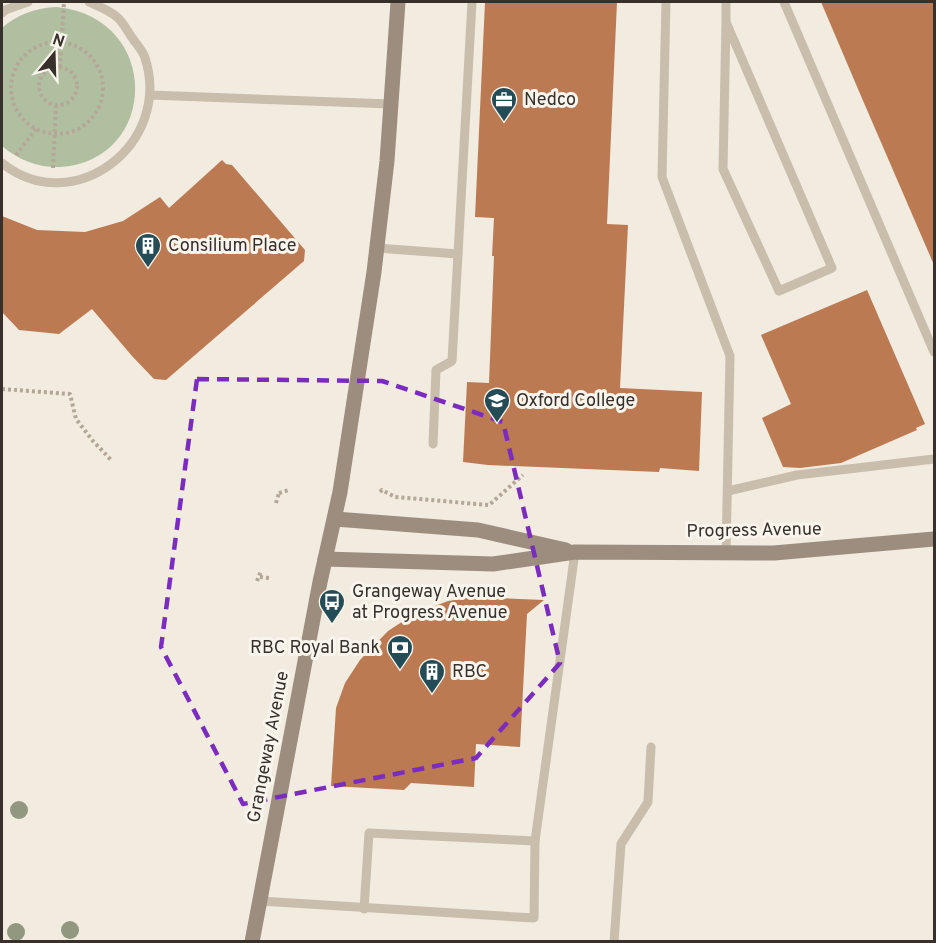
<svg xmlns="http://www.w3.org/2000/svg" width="936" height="943" viewBox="0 0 936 943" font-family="Overpass,sans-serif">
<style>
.green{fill:#b1bfa1}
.building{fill:#bc7a53}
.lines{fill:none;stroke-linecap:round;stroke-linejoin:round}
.path{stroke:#b4a797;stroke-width:4;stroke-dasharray:3 3;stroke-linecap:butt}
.lane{stroke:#c9bdac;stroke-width:9}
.secondary{stroke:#9c8d7e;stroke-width:15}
.tree{fill:#91987f}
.marked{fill:none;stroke:#7b2cbf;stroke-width:4.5;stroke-dasharray:12 8;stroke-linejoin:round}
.labels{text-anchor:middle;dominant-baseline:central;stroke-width:6;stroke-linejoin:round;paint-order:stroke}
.poi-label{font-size:18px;fill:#37302b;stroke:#f9f5ec;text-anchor:start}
.street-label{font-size:18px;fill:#37302b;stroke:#f9f5ec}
</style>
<rect width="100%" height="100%" fill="#f1ebe0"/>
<path class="green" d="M57 7C162 18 159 160 61 167 39 168 18 160 2 146V28C18 14 35 8 57 7Z"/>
<g class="building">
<polygon points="485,2 617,2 607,224 628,225 620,388 702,392 699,471 660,468 659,472 488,465 463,462 467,382 489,383 494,256 492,256 494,218 475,217"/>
<polygon points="821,2 934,2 934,265 861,96"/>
<polygon points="222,160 226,164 232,165 305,250 304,261 166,380 154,379 132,356 92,309 59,334 19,330 2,312 2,216 37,230 85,232 123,221 160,197 169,208"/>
<polygon points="867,290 925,424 916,428 917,430 841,463 800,468 783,467 762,418 791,404 761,335"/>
<polygon points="474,597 544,600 527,614 520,747 476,744 474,787 411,783 404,790 331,786 336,708 345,683 360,660 388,631 414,614 448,601"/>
</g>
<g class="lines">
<g class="path">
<circle cx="57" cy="88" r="46"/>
<polyline points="60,67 64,2"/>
<circle cx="58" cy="86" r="19"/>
<polyline points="16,155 36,129"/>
<polyline points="53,168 56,106"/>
<polyline points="2,389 70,394 76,419 93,441 112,461"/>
<polyline points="380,492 382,490 395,497 489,505 523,475"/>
<polyline points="279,493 289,490"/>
<polyline points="276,503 279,493"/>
<polyline points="260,577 269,578"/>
<polyline points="257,581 261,571"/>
</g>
<g class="lane">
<polyline points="666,2 662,177 730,356 726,553"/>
<polyline points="784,2 934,352"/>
<polyline points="2,13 5,10 28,2"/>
<polyline points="726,22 832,268 779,291 723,169 726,22 726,2"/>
<polyline points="150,95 391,104"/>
<path d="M2 163C73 220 173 144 145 58 143 51 137 45 133 39 128 32 123 22 117 17 109 10 98 6 89 2"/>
<polyline points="377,248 458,254 472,2"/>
<polyline points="433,444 436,370 452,361 458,254"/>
<polyline points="728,491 797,475 934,459"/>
<polyline points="260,901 534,918 535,841 575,552"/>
<polyline points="364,909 369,833 535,841"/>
<polyline points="614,942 621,844 648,802 651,747"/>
</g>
<g class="secondary">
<polyline points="335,519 478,530 566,550"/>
<polyline points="325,559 493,564 575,552 774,553 934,539"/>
<polyline points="252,942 320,582 340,492 374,272 387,161 398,2"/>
</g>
</g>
<g class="tree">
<circle cx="19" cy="810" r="9"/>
<circle cx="70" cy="930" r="9"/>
<circle cx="16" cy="932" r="9"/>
</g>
<path class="marked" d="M197 379 382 381 503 422 560 663 476 758 243 804 161 647Z"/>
<defs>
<symbol id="office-pin" viewBox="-11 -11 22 30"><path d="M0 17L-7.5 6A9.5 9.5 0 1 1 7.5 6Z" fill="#234c56" stroke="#f9f5ec"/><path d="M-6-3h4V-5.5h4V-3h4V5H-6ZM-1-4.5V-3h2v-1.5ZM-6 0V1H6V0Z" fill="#fff"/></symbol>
<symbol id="building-pin" viewBox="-11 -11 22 30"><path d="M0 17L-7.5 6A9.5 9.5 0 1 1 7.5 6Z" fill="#234c56" stroke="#f9f5ec"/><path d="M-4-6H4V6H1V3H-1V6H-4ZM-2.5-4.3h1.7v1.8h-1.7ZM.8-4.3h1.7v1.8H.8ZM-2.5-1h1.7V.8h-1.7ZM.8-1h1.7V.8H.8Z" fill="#fff"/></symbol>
<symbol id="university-pin" viewBox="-11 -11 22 30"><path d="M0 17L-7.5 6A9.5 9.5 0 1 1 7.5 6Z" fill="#234c56" stroke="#f9f5ec"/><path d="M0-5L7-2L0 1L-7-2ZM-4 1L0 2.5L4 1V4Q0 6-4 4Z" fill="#fff"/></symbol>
<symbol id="bus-pin" viewBox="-11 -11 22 30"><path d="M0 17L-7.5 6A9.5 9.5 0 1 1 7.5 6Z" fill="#234c56" stroke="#f9f5ec"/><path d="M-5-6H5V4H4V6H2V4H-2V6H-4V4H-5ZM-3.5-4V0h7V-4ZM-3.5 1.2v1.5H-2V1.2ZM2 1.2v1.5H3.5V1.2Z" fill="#fff"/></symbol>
<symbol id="bank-pin" viewBox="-11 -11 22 30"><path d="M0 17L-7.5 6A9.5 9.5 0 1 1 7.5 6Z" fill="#234c56" stroke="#f9f5ec"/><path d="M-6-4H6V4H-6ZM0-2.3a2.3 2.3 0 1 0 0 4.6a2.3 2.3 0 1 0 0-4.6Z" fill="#fff"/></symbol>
</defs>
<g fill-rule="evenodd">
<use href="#office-pin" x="489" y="85" width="30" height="40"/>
<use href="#building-pin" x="133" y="231" width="30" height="40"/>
<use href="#university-pin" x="482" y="386" width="30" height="40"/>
<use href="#bus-pin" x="317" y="587" width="30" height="40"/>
<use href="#bank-pin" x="385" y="633" width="30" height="40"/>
<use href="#building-pin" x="417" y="657" width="30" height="40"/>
</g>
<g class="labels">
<g class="poi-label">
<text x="524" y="100">Nedco</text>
<text x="168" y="246">Consilium Place</text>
<text x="516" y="401">Oxford College</text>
<text x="352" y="592">Grangeway Avenue<tspan x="352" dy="21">at Progress Avenue</tspan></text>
<text x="380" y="648" text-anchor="end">RBC Royal Bank</text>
<text x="452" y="672">RBC</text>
</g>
<g class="street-label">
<text transform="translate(754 531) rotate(-1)">Progress Avenue</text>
<text transform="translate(269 747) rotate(-79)">Grangeway Avenue</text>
</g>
</g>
<rect width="936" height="943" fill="none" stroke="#37302b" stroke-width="6"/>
<g transform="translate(54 54) rotate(19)" stroke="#f9f5ec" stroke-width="4.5" paint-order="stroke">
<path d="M0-4.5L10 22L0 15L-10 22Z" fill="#37302b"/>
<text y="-9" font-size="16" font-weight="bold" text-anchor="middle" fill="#37302b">N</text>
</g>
</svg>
